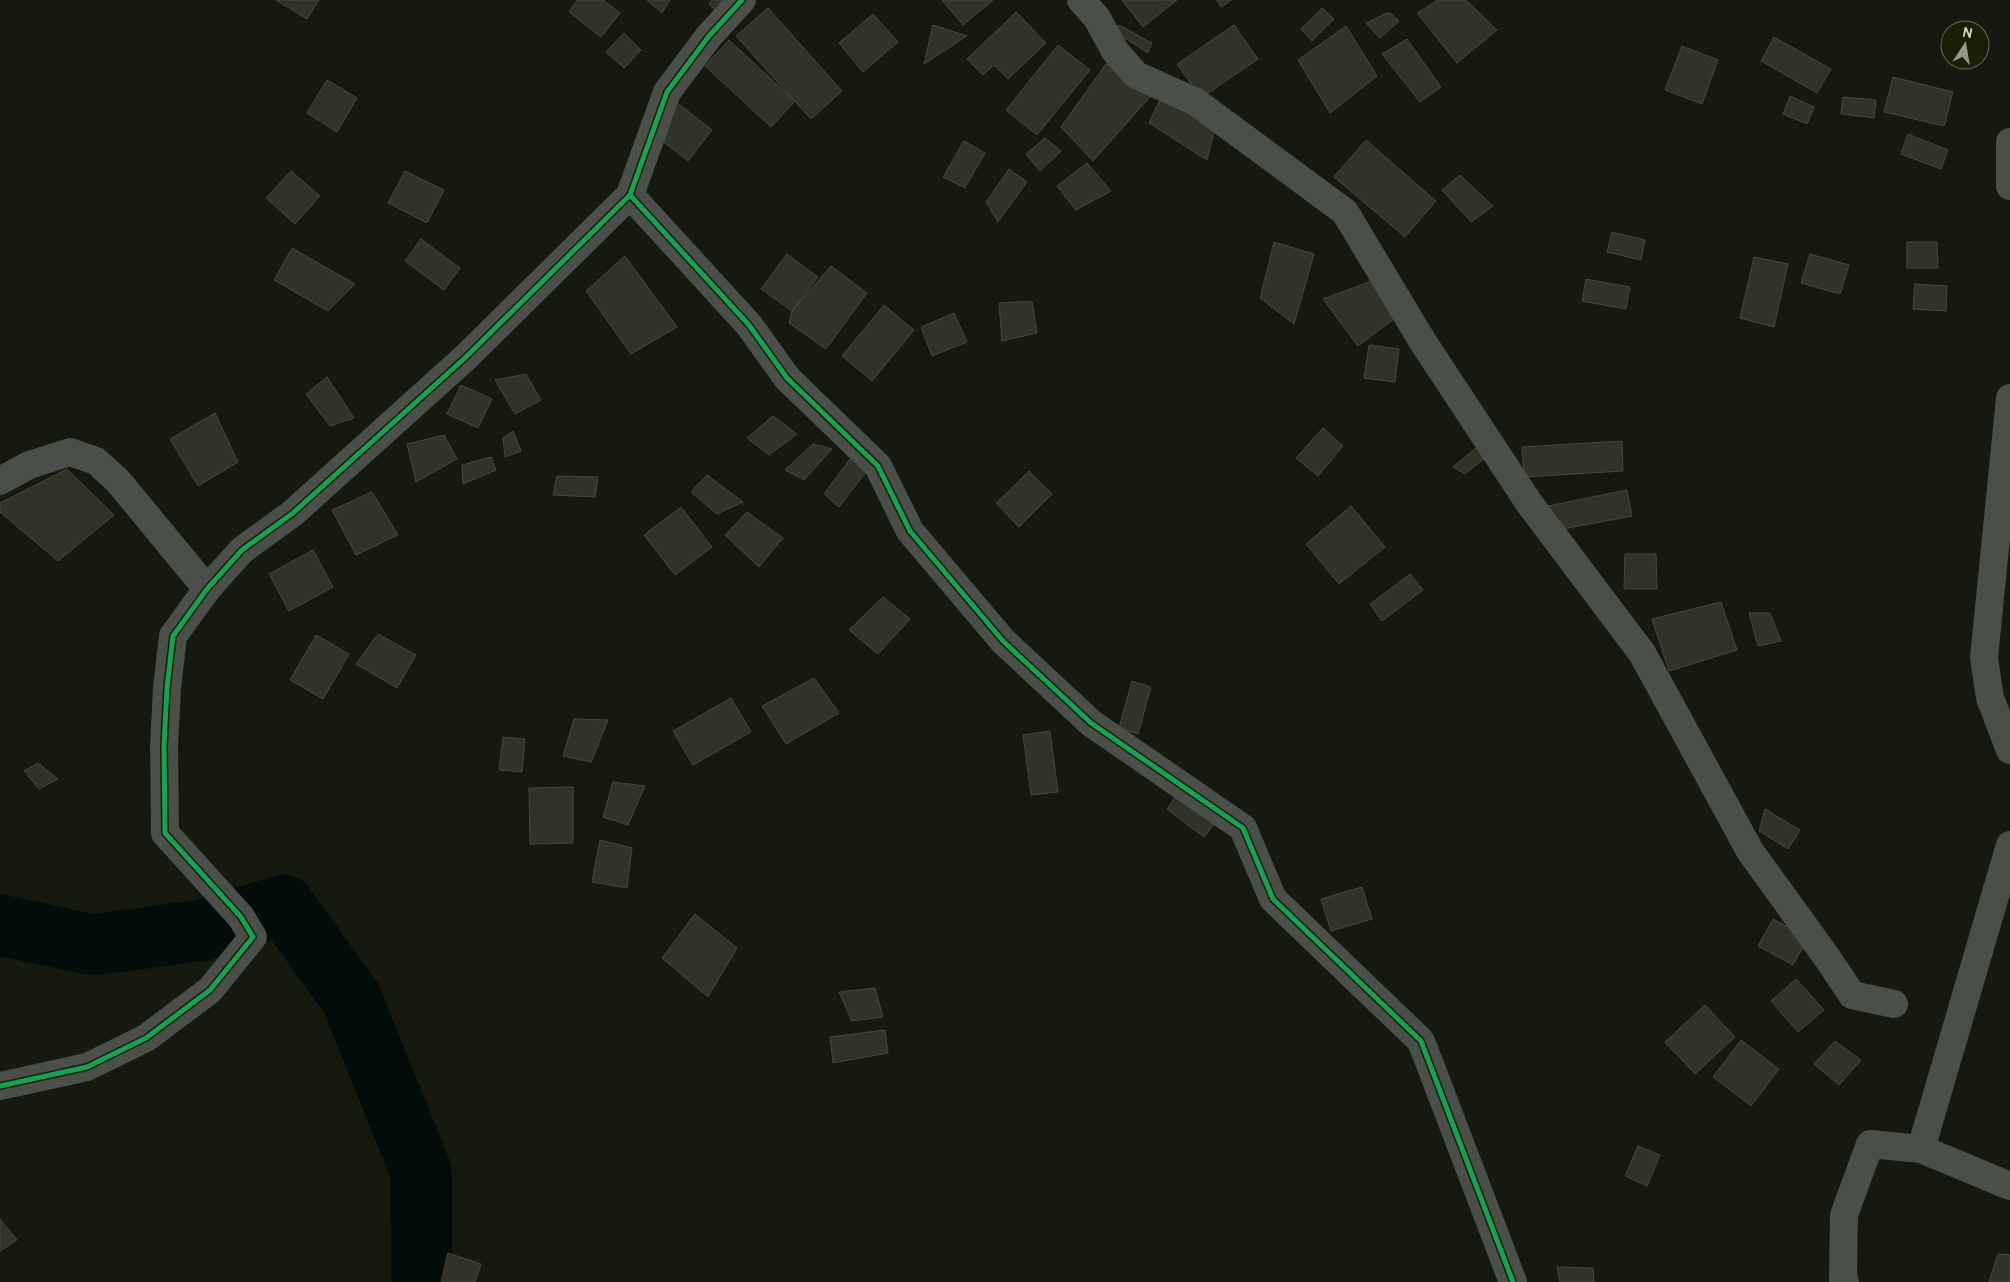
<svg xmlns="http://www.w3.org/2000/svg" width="2010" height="1282" viewBox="0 0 2010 1282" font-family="Cabin,sans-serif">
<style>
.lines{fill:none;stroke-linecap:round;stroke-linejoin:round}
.river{stroke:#020c08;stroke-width:61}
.building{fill:#323327;stroke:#48473d}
.minor{stroke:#4b4f4a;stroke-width:28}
.cycleway-casing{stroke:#181e08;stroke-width:8}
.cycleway{stroke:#1a9f57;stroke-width:5}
</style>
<rect width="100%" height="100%" fill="#16190d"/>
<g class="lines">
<polyline class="river" points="0,925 93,945 203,930 284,905 351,998 421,1171 422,1282"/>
</g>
<g class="building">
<polygon points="276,0 319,0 307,19"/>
<polygon points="577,0 603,0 620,13 601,37 569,12"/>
<polygon points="647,0 670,0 662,13"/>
<polygon points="712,0 738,0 726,22 709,4"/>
<polygon points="942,0 993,0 963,25"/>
<polygon points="1122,0 1177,0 1143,27"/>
<polygon points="1217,0 1232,0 1221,7"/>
<polygon points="1438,0 1466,0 1497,30 1457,63 1417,13"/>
<polygon points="768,8 842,91 811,119 736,36"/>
<polygon points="1322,8 1334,19 1312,41 1301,29"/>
<polygon points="1016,12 1046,43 1008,79 994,65 983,75 967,59"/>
<polygon points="1389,12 1399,21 1380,38 1366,23"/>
<polygon points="873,14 898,42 863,72 839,43"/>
<polygon points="933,25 967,36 924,64"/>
<polygon points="1119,25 1152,43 1148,53 1113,30"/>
<polygon points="1234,25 1258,59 1201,98 1177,64"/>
<polygon points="1346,26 1377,76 1330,113 1298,60"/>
<polygon points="624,33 641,50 624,68 606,52"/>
<polygon points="1774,37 1831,69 1817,93 1761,61"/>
<polygon points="1407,39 1441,87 1420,102 1382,54"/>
<polygon points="729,40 795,101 771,127 705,66"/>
<polygon points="1058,45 1090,70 1037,135 1006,110"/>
<polygon points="1682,46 1718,60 1702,104 1665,90"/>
<polygon points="1106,64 1155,91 1093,161 1061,127"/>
<polygon points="1893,77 1953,92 1944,126 1884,112"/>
<polygon points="327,80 357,98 337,132 307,113"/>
<polygon points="1163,93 1217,120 1207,160 1149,123"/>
<polygon points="1790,96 1814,107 1807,124 1783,114"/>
<polygon points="1843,97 1876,100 1874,118 1841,114"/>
<polygon points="671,98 712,130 688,161 647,129"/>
<polygon points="1908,134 1948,150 1941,169 1901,154"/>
<polygon points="1045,138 1061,151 1040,171 1026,154"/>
<polygon points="1366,140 1436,201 1405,237 1334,177"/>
<polygon points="964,141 985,153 965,188 943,177"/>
<polygon points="1087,163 1111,191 1076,210 1057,186"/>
<polygon points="1009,169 1027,182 998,222 986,202"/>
<polygon points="291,171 320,196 295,224 266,198"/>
<polygon points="405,171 444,190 427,223 388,203"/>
<polygon points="1460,175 1493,206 1471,222 1442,190"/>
<polygon points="1612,232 1645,240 1641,260 1607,252"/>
<polygon points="421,239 460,268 444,290 405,261"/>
<polygon points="1274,242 1314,254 1294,324 1260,298"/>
<polygon points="1907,242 1937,242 1938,268 1907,268"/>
<polygon points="292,248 355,284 328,311 274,280"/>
<polygon points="787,254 818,277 792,311 761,289"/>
<polygon points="1810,254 1849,265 1840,294 1801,283"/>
<polygon points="625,256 677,327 631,354 586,291"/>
<polygon points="1754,257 1788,264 1774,327 1740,318"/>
<polygon points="831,266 867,293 826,349 789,323 792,311"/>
<polygon points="1377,279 1402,313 1358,346 1323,299"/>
<polygon points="1586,279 1630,287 1626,309 1582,301"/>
<polygon points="1915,284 1947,286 1946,311 1913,309"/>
<polygon points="1032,301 1037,333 1002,341 999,303"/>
<polygon points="884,305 914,330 872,381 842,356"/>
<polygon points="954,313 967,342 932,356 921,327"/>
<polygon points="1369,345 1399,349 1395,382 1364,378"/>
<polygon points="526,374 541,400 515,414 495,380"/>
<polygon points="327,377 354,418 330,426 306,394"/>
<polygon points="461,385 492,399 478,428 447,414"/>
<polygon points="215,413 238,462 198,486 170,439"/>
<polygon points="773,416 797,434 769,455 747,438"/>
<polygon points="1323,428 1343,446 1318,476 1296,458"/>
<polygon points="513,431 521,451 505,457 503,438"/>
<polygon points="444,435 457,459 416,482 407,444"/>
<polygon points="1622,441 1623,471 1524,477 1522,447"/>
<polygon points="813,444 832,449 804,480 785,470"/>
<polygon points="1476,448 1485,458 1465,474 1453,467"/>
<polygon points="853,455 872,464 839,507 824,494"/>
<polygon points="491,457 496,470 463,484 462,465"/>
<polygon points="67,469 114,515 58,561 0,512 0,503"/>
<polygon points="1029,471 1052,494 1019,527 996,503"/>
<polygon points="707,475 743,502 717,514 691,492"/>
<polygon points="557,476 598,477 595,497 553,495"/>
<polygon points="1627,490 1632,516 1563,529 1548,506"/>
<polygon points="372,492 398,535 356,555 332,510"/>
<polygon points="1351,506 1385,547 1339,584 1306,544"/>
<polygon points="681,507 712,547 675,575 644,535"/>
<polygon points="747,512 783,538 759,567 725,535"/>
<polygon points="313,550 333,587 289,611 269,574"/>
<polygon points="1625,554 1656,554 1657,589 1624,589"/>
<polygon points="1410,574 1423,590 1382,621 1370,604"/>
<polygon points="883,597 910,619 878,654 849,630"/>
<polygon points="1721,602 1737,650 1669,671 1652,619"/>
<polygon points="1749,613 1770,613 1781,641 1758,646"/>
<polygon points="378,634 416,655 397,688 356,664"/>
<polygon points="316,635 349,654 323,699 290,680"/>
<polygon points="814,678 839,713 786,744 762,706"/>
<polygon points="1132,681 1151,687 1138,734 1119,728"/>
<polygon points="731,698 751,732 693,765 673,731"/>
<polygon points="574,719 608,720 591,762 563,756"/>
<polygon points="1050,731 1058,792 1031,795 1023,735"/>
<polygon points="503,737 525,739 522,772 499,770"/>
<polygon points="38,763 58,779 39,789 24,771"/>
<polygon points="613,782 645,786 628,825 603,817"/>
<polygon points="1186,783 1224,811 1204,837 1167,809"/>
<polygon points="573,787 573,843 530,844 529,788"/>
<polygon points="1765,809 1800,830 1788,849 1759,831"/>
<polygon points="600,840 632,848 627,888 592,882"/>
<polygon points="1362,887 1372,919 1331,931 1321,899"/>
<polygon points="695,914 737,948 708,997 662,958"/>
<polygon points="1773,919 1808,938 1793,965 1758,946"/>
<polygon points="1796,979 1824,1010 1798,1032 1771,1001"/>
<polygon points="875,988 883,1017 852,1021 839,992"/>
<polygon points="1705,1005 1735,1037 1695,1074 1665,1042"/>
<polygon points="885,1030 888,1053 833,1063 830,1037"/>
<polygon points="1741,1040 1779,1069 1751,1106 1713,1077"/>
<polygon points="1835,1041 1861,1060 1839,1085 1814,1064"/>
<polygon points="1638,1146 1660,1155 1647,1186 1625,1176"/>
<polygon points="0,1219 17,1240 0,1251"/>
<polygon points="448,1253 481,1264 475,1282 441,1282"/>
<polygon points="1998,1254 2010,1255 2010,1282 1989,1282"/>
<polygon points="1557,1267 1593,1268 1594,1282 1560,1282"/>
</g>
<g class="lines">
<g class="minor">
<polyline points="1081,0 1097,18 1115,51 1136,75 1196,102 1345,212 1423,342 1529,503 1642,653 1750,851 1828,959 1852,995 1894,1004"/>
<polyline points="2010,142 2010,186"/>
<polyline points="630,195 749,325 787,378 878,466 910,531 1003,641 1091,723 1243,828 1273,899 1421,1041 1513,1282"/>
<polyline points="2010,398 1984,658 1990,698 2010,750"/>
<polyline points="0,481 29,465 70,452 96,461 118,481 207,589"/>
<polyline points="0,1086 87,1067 146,1038 210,990 253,937 241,917 165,833 164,746 167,688 173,636 207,589 242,550 293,513 466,357 630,195 667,92 709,36 742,0"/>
<polyline points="1921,1149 2010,1186"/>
<polyline points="1845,1282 1843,1280 1844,1215 1870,1144 1921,1149 2010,845"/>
</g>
<defs>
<g id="cycleway">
<polyline points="630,195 749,325 787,378 878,466 910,531 1003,641 1091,723 1243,828 1273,899 1421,1041 1513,1282"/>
<polyline points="0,1086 87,1067 146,1038 210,990 253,937 241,917 165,833 164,746 167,688 173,636 207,589 242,550 293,513 466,357 630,195 667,92 709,36 742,0"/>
</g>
</defs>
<use href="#cycleway" class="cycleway-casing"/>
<use href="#cycleway" class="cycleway"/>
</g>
<g transform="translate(1965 45) rotate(12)"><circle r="24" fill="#181e08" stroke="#646a57"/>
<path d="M0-4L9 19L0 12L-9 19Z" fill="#93978a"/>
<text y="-8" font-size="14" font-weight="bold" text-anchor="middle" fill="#d6dbcd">N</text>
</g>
</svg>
